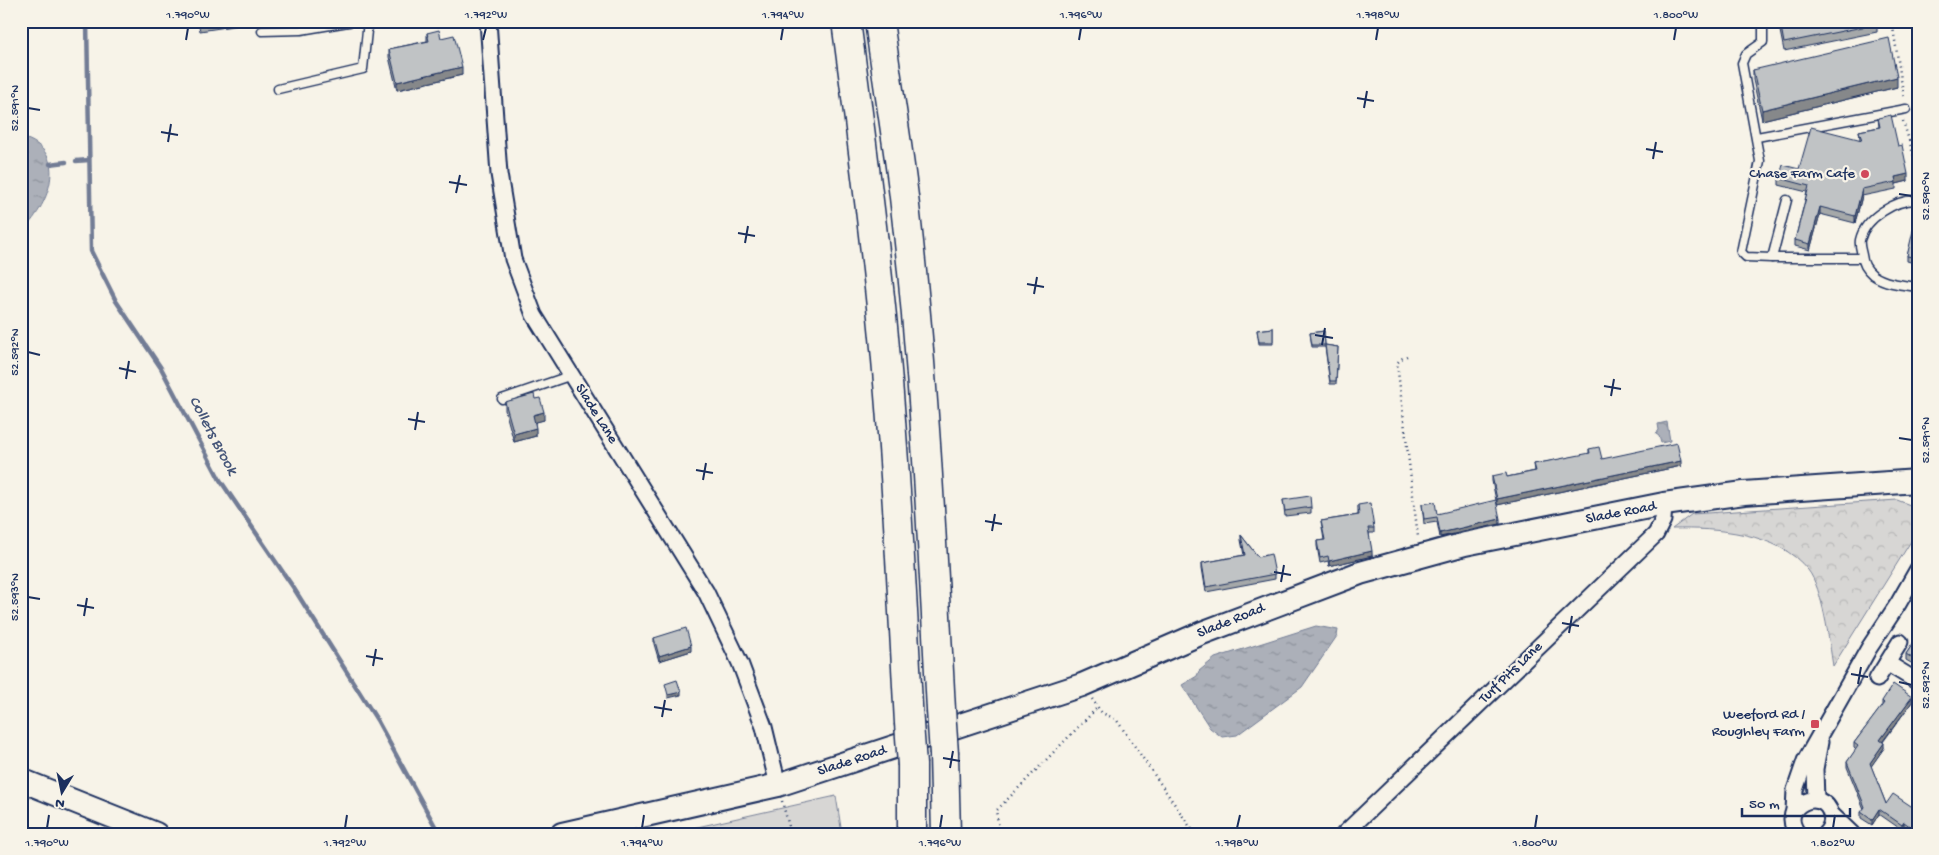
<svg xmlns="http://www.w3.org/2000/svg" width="1939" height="855" viewBox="0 0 1939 855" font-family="'Gochi Hand',sans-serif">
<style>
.grass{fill:#d7d6d4;stroke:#798299}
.forest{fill:url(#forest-crowns);stroke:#798299}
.water{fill:url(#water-ripples);stroke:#727c95}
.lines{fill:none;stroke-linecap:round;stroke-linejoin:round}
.stream{stroke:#727c95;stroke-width:4.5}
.service-casing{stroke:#1b2f5e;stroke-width:11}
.minor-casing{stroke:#1b2f5e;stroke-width:19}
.secondary-casing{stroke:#1b2f5e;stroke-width:26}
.motorway-casing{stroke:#1b2f5e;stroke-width:31}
.path{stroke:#1b2f5e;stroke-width:2.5;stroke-dasharray:1 4;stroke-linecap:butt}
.service{stroke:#f7f3e8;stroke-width:8}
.minor{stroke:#f7f3e8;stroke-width:15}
.secondary{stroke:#f7f3e8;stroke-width:22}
.motorway{stroke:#f7f3e8;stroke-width:28}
.motorway-bridge-casing{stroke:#1b2f5e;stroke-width:31;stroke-linecap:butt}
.motorway-bridge{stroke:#f7f3e8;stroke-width:28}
.wall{fill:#a5a8a9;stroke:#1b2f5e}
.shaded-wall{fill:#86888a;stroke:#1b2f5e}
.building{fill:#c0c3c5;stroke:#1b2f5e}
.ticks{fill:none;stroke:#1b2f5e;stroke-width:2}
.poi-dot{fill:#d1495b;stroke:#f7f3e8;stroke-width:2}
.labels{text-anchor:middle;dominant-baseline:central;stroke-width:4.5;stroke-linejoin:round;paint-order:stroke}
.poi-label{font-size:15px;fill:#1b2f5e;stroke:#f7f3e8;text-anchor:end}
.street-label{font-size:15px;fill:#1b2f5e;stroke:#f7f3e8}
.water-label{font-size:16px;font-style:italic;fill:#465679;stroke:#f7f3e8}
.neatline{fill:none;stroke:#1b2f5e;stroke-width:2}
.ticks-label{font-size:12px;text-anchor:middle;fill:#1b2f5e}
</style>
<defs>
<pattern id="forest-crowns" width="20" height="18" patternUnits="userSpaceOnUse" patternTransform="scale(1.25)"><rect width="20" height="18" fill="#d7d6d4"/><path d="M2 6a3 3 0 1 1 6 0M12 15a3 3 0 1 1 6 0" fill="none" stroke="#b8b8b8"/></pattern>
<pattern id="water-ripples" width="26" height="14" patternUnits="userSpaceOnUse" patternTransform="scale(1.25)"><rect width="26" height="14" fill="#acb0b9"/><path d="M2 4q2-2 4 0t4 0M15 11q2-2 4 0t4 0" fill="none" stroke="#8b909a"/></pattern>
</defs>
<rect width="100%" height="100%" fill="#f7f3e8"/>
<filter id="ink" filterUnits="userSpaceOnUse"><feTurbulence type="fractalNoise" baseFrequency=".02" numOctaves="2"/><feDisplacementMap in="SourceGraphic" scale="10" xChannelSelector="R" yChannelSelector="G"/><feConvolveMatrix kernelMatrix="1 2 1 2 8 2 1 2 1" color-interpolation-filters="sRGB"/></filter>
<g filter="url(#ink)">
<polygon class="grass" points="836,796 842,834 666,834"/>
<path class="forest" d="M1897 500 1918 508V530L1833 666C1829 641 1823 589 1808 570 1778 532 1716 528 1672 529L1692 514Z"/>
<g class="water">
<path d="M21 137C72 151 48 208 21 232V202L26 191 21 180Z"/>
<polygon points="1667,422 1670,441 1661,443 1659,436 1656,434 1659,430 1658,424"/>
<polygon points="1316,626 1338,630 1337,636 1302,687 1237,735 1222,737 1210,728 1182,685 1197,676 1199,671 1215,658"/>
</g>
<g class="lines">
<g class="stream">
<polyline points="87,21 91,251 116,301 161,368 220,480 293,587 377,720 435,826"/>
<polyline points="76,161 89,160"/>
<polyline points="50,164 66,162"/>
</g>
<defs>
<g id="service">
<polyline points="1763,21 1763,42 1746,54 1742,63 1760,161 1741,252 1746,257 1772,258"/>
<polyline points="262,31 301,30 354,21"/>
<polyline points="278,89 363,69 368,21"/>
<polyline points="1757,137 1906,109"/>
<polyline points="1787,200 1772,258 1862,258"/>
<path d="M1918 200C1896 199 1865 218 1860 240 1859 245 1861 250 1862 255 1863 264 1866 269 1873 275 1886 284 1903 285 1918 287"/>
<polyline points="502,399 572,375"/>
</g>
<g id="minor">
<polyline points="488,21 499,174 513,259 534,315 706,592 740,663 764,727 778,785"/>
<polyline points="1887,663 1900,642"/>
<polyline points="1877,679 1887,663 1918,682"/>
<polyline points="1816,800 1815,769 1820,742"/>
<polyline points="1794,811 1795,790 1805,761 1869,648 1898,604 1918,569"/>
<polyline points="1831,814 1852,834"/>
<polyline points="1344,834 1656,534 1663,520 1664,504"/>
<path d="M1798 834C1775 805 1825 785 1831 815 1833 822 1830 829 1825 834"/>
</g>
<g id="secondary">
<polyline points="21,780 156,834"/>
<polyline points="562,834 778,785 1082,685 1202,633 1360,573 1465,544 1664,504 1744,493 1918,481"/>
</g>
<g id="motorway">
<path d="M846 21C860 126 874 231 884 337 896 465 902 594 909 723"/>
<path d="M879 21C887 80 897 139 904 197 924 368 932 539 941 710"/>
<polyline points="944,754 946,834"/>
<polyline points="912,765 912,834"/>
</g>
</defs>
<use href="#service" class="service-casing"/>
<use href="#minor" class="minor-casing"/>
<use href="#secondary" class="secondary-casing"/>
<use href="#motorway" class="motorway-casing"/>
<g class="path">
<polyline points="1892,21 1904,99"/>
<polyline points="1903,121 1918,169"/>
<polyline points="1407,356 1401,359 1397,363 1418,537"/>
<polyline points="1092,699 1102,713 1116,719 1195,834"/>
<polyline points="782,801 791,834"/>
<polyline points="1000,834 996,811 1098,707"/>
</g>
<use href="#service" class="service"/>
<use href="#minor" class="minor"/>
<use href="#secondary" class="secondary"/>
<use href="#motorway" class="motorway"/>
<defs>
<g id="motorway-bridge">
<polyline points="941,710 944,754"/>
<polyline points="909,723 912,765"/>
</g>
</defs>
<use href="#motorway-bridge" class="motorway-bridge-casing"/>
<use href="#motorway-bridge" class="motorway-bridge"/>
</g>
<g class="wall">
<polygon points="198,21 240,21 240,25 200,31"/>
<polygon points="1778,21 1799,21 1800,24 1877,24 1877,32 1784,51"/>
<polygon points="427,33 441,38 462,75 397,90 389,57 389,49 427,41"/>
<polygon points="1753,70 1897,87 1762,120 1753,80"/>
<polygon points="1878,118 1898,146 1908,181 1896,184 1896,189 1862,196 1855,223 1820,214 1810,250 1795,246 1795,240 1807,192 1779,185 1779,178 1860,139 1859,131 1879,127"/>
<polygon points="1918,218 1918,264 1907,261 1907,256"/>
<polygon points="1273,328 1273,344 1259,344 1257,330"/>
<polygon points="1324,331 1325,345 1338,347 1336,384 1330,384 1325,347 1312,347 1310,333"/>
<polygon points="535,399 544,420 535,422 536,436 514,442 505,410 505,402"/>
<polygon points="1589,449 1602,459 1681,466 1497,505 1492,481 1492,476 1507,477 1535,471 1534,464 1589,454"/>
<polygon points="1283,500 1311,507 1311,513 1285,516"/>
<polygon points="1422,504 1437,514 1500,524 1440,537 1437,522 1424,524"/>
<polygon points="1358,505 1374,528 1374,533 1369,533 1372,556 1329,566 1328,561 1320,563 1317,546 1317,541 1324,540 1321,521 1358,515"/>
<polygon points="1241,535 1258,557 1275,574 1275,579 1206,592 1202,568 1202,563 1244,555 1241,540"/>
<polygon points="1918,636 1918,667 1906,660 1906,654"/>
<polygon points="654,638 691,651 659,661 654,644"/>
<polygon points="1882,701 1912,702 1883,742 1884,748 1871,766 1886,804 1917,810 1918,809 1918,834 1913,834 1904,828 1902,830 1879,814 1872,825 1861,818 1861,812 1864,809 1847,767 1847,762 1856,750 1854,748 1854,743 1882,706"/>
<polygon points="1918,734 1918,744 1915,742 1915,738"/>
</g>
<g class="shaded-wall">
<polygon points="462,67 462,75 397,90 397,82"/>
<polygon points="1897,77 1897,87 1762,120 1762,110"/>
<polygon points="1908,174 1908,181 1896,184 1895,177"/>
<polygon points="1862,189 1862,196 1855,223 1855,216"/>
<polygon points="1820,207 1820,214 1810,250 1810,244"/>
<polygon points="544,412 544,420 533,423 533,415"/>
<polygon points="536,428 536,436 514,442 514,434"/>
<polygon points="1681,461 1681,466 1497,505 1497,499"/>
<polygon points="1500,519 1500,524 1440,537 1440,533"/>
<polygon points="1372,551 1372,556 1329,566 1329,561"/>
<polygon points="691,646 691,651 659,661 659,656"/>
<polygon points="681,692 681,695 668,698 668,695"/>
<polygon points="1912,697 1912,702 1880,745 1880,740"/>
<polygon points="1884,743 1884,748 1870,768 1870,763"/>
<polygon points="1879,809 1879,814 1872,825 1872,820"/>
<polygon points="1904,822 1904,828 1902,830 1902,825"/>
</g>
<g class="building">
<polygon points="1780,21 1799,21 1800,24 1810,21 1876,21 1877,24 1784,43"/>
<polygon points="439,30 441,38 454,35 462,67 397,82 389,49 429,41 427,33"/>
<polygon points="1889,38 1897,77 1762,110 1753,70"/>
<polygon points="1891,115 1898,146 1902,145 1908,174 1895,177 1896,182 1862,189 1855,216 1820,207 1810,244 1795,240 1809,186 1779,178 1783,165 1799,169 1811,127 1862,140 1859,131 1880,127 1878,118"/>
<polygon points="1916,218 1918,218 1918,258 1907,256"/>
<polygon points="1273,328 1273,342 1259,342 1257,330"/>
<polygon points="1324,331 1325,345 1312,345 1310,333"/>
<polygon points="1325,345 1338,347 1336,381 1330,381"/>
<polygon points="534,394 535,399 540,398 544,412 533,415 536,428 514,434 505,402"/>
<polygon points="1677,443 1681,461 1497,499 1492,476 1506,473 1507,477 1536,471 1534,464 1590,453 1589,449 1599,447 1602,459"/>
<polygon points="1310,496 1311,507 1285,511 1283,500"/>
<polygon points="1496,500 1500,519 1440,533 1437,517 1424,519 1422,504 1435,502 1437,514"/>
<polygon points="1370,503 1374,528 1368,528 1372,551 1329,561 1328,556 1320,558 1317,541 1325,540 1321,521 1359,515 1358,505"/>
<polygon points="1241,535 1258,557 1271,554 1275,574 1206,587 1202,563 1245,555"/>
<polygon points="686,628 691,646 659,656 654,638"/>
<polygon points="1918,636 1918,662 1906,654"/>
<polygon points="677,680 681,692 668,695 665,684"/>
<polygon points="1893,684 1912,697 1880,740 1884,743 1870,763 1886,804 1893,794 1917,810 1918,809 1918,832 1904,822 1902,825 1879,809 1872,820 1861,812 1865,807 1847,762 1858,746 1854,743 1884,703 1882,701"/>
<polygon points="1918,734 1918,740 1915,738"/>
</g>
</g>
<path class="ticks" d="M186 40 188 28M483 40 486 28M781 40 783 28M1079 40 1081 28M1376 40 1378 28M1674 40 1676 28M1357 98 1374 101M28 108 40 110M1364 108 1367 91M161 132 178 135M168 142 171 124M1646 149 1663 152M1653 159 1656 142M449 182 467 185M456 193 460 175M1899 194 1912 196M738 233 755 236M745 243 748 226M1027 284 1044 287M1034 294 1037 277M1315 335 1333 338M1322 345 1325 328M28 352 40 355M119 368 136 372M126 379 129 361M1604 386 1621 389M1611 396 1614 379M408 419 425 422M415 430 418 412M1899 438 1912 440M696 470 713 473M703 480 706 463M985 521 1002 524M992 531 995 514M1274 572 1291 575M1281 582 1284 565M28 597 40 599M77 605 94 608M84 616 87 598M1562 623 1579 626M1569 633 1572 616M366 656 383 659M373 666 376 649M1851 674 1868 677M1899 682 1912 685M1858 684 1861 667M654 707 672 710M662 717 665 700M943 758 960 761M950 768 953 751M47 828 49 815M345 828 347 815M642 828 644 815M940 828 942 815M1237 828 1240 815M1535 828 1537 815M1833 828 1835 815"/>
<g class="poi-dot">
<circle cx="1865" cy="174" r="5"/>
<rect x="1810" y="719" width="10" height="10" rx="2.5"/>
</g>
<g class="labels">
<g class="poi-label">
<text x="1855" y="174">Chase Farm Cafe</text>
<text x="1805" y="715">Weeford Rd /<tspan x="1805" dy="17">Roughley Farm</tspan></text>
</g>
<g class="street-label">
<text transform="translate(596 414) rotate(58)">Slade Lane</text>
<text transform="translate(1621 513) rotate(-11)">Slade Road</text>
<text transform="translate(1231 621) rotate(-22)">Slade Road</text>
<text transform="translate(1511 673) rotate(-44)">Turf Pits Lane</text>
<text transform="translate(852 761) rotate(-18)">Slade Road</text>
</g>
<g class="water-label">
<text transform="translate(212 436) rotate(62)">Collets Brook</text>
</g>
</g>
<rect width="1939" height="855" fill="none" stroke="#f7f3e8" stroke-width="55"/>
<g transform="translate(62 792) rotate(190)" stroke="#f7f3e8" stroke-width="4" paint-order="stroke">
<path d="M0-4L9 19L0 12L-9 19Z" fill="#1b2f5e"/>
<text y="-8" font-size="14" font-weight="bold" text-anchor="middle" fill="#1b2f5e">N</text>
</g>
<path d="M1742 808v8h108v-8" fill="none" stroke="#1b2f5e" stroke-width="2.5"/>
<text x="1749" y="808" font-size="15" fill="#1b2f5e" stroke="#f7f3e8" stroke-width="4" paint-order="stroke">50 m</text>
<rect x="28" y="28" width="1884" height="800" class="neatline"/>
<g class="ticks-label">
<text x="188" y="18">1.790°W</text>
<text x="486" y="18">1.792°W</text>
<text x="783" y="18">1.794°W</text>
<text x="1081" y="18">1.796°W</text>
<text x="1378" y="18">1.798°W</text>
<text x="1676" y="18">1.800°W</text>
<text transform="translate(14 108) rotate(-90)" y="4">52.591°N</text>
<text transform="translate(1925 196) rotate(-90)" y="4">52.590°N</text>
<text transform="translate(14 352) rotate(-90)" y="4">52.592°N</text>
<text transform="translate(1925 440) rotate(-90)" y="4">52.591°N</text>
<text transform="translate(14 597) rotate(-90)" y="4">52.593°N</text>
<text transform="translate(1925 685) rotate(-90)" y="4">52.592°N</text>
<text x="47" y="846">1.790°W</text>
<text x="345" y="846">1.792°W</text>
<text x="642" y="846">1.794°W</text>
<text x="940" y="846">1.796°W</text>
<text x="1237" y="846">1.798°W</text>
<text x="1535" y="846">1.800°W</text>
<text x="1833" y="846">1.802°W</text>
</g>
</svg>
